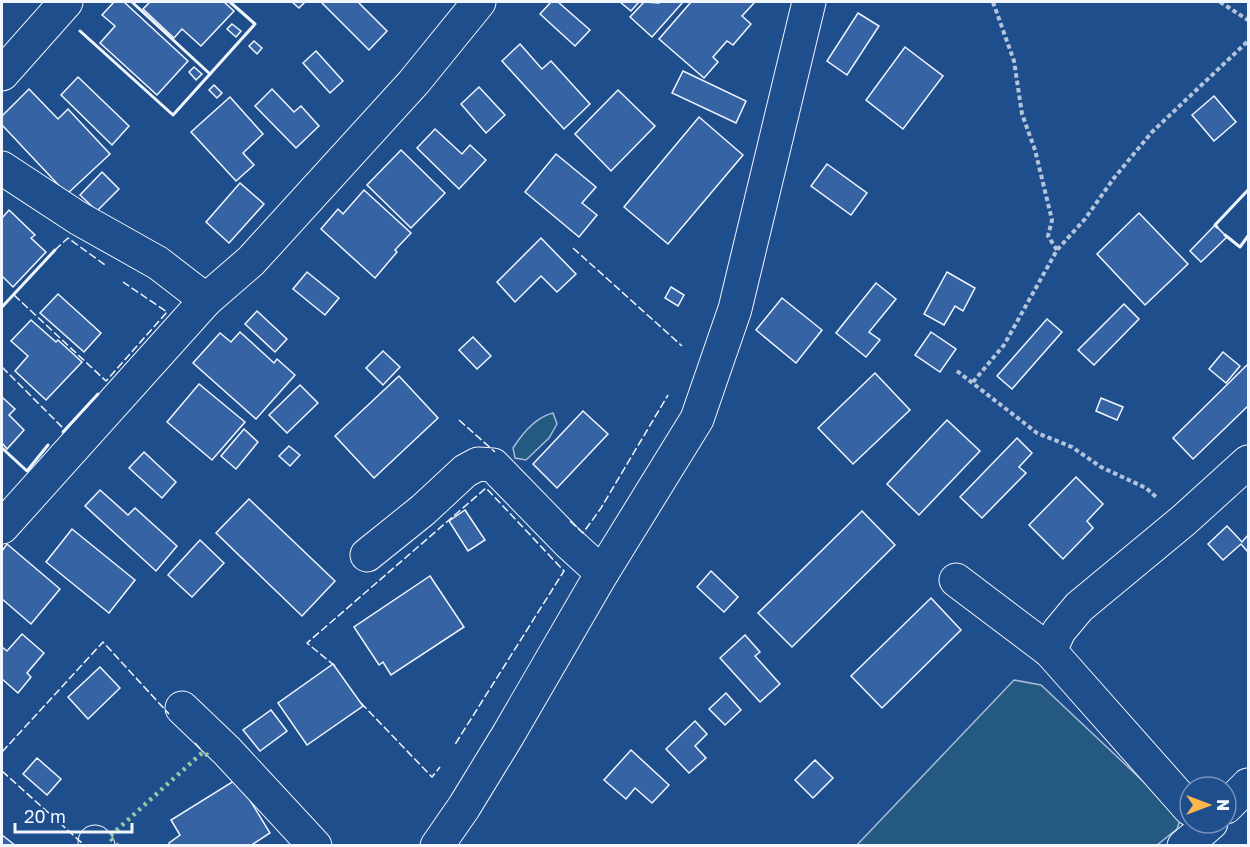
<svg xmlns="http://www.w3.org/2000/svg" width="1250" height="847" viewBox="0 0 1250 847" font-family="'Golos Text',sans-serif">
<style>
.green{fill:#245a82;stroke:#a8bbd7;stroke-width:1.5}
.building{fill:#3563a3;stroke:#f2f6ff;stroke-width:1.5}
.lines{fill:none;stroke-linecap:round;stroke-linejoin:round}
.minor-casing{stroke:#f2f6ff;stroke-width:35}
.path{stroke:#b3c4dc;stroke-width:4;stroke-dasharray:4.5 3;stroke-linecap:butt}
.minor{stroke:#1f4e8c;stroke-width:33}
.hedge{stroke:#97c8a6;stroke-width:4.5;stroke-dasharray:3 4.5;stroke-linecap:butt}
.fence{stroke:#f2f6ff;stroke-width:1.5;stroke-dasharray:8 3;stroke-linecap:butt}
.wall{stroke:#f2f6ff;stroke-width:3}
</style>
<rect width="100%" height="100%" fill="#1f4e8c"/>
<g class="green">
<path d="M553 413 557 424 549 438 526 460 515 458 513 448C522 434 536 417 553 413Z"/>
<polygon points="1014,680 1041,685 1181,817 1177,829 1157,845 856,846"/>
</g>
<g class="building">
<polygon points="114,2 124,2 188,61 157,95 100,43 115,26 102,15"/>
<polygon points="150,2 224,2 234,11 201,46 182,29 174,38 143,9"/>
<polygon points="292,2 305,2 299,8"/>
<polygon points="321,2 358,2 387,31 369,50"/>
<polygon points="551,2 558,2 590,30 575,46 540,14"/>
<polygon points="620,2 639,2 631,11"/>
<polygon points="644,2 659,3 660,2 683,2 652,37 630,17"/>
<polygon points="691,2 755,2 742,16 751,24 733,45 727,41 713,57 718,62 704,78 659,39"/>
<polygon points="858,13 879,26 847,75 827,61"/>
<polygon points="232,24 241,31 236,37 227,29"/>
<polygon points="254,41 262,48 257,54 249,46"/>
<polygon points="520,44 542,69 551,61 590,104 564,129 502,61"/>
<polygon points="905,47 943,76 903,129 866,100"/>
<polygon points="316,51 343,81 330,93 303,63"/>
<polygon points="194,67 202,74 196,80 189,72"/>
<polygon points="683,71 746,101 736,123 672,93"/>
<polygon points="78,77 129,126 112,145 61,95"/>
<polygon points="214,85 222,93 217,98 209,90"/>
<polygon points="479,87 505,115 486,133 461,104"/>
<polygon points="29,89 58,119 68,109 110,154 67,194 2,125 2,116"/>
<polygon points="272,89 294,112 301,106 319,126 296,148 255,106"/>
<polygon points="618,90 655,126 611,171 575,134"/>
<polygon points="1214,96 1236,122 1214,141 1192,115"/>
<polygon points="230,97 263,134 243,153 254,165 236,181 191,132"/>
<polygon points="699,117 743,155 668,244 624,207"/>
<polygon points="435,129 462,154 470,145 486,160 459,189 417,148"/>
<polygon points="401,150 445,193 411,228 367,185"/>
<polygon points="556,154 596,187 582,203 597,215 579,237 525,192"/>
<polygon points="827,164 867,193 851,215 811,186"/>
<polygon points="102,172 119,189 97,211 80,195"/>
<polygon points="240,183 264,204 229,243 206,222"/>
<polygon points="364,190 411,233 395,250 397,252 375,278 321,229 338,209 343,214"/>
<polygon points="9,210 35,235 31,238 46,252 13,287 2,276 2,218"/>
<polygon points="1139,213 1188,264 1145,305 1097,254"/>
<polygon points="1215,225 1227,237 1201,262 1190,251"/>
<polygon points="541,238 576,274 557,292 541,276 515,302 497,282"/>
<polygon points="307,272 339,298 325,315 293,289"/>
<polygon points="947,272 975,288 963,311 955,306 944,325 924,314"/>
<polygon points="876,283 896,299 869,332 880,340 866,357 836,333"/>
<polygon points="671,287 684,295 678,306 665,298"/>
<polygon points="58,294 101,333 84,352 40,313"/>
<polygon points="782,298 822,330 796,363 756,330"/>
<polygon points="1124,304 1139,319 1094,365 1078,350"/>
<polygon points="257,311 287,339 275,352 245,324"/>
<polygon points="1047,319 1062,332 1012,389 997,376"/>
<polygon points="31,320 56,342 58,340 82,362 46,400 15,371 28,356 11,341"/>
<polygon points="240,332 274,363 277,359 295,375 256,419 193,363 220,333 231,342"/>
<polygon points="931,332 956,349 940,372 915,355"/>
<polygon points="473,337 491,356 477,369 459,350"/>
<polygon points="383,351 400,367 383,385 366,368"/>
<polygon points="1223,352 1240,366 1226,383 1209,369"/>
<polygon points="1248,364 1248,406 1193,459 1173,438"/>
<polygon points="875,373 910,410 853,464 818,428"/>
<polygon points="399,376 438,418 374,478 335,436"/>
<polygon points="199,384 245,422 212,460 167,422"/>
<polygon points="300,385 318,403 287,433 269,415"/>
<polygon points="2,397 15,409 9,415 24,430 7,449 2,443"/>
<polygon points="1101,398 1123,407 1117,420 1096,411"/>
<polygon points="583,411 608,434 557,488 533,464"/>
<polygon points="947,420 980,451 919,515 887,484"/>
<polygon points="244,429 258,442 236,469 221,456"/>
<polygon points="1017,438 1032,453 1019,467 1026,473 982,518 960,497"/>
<polygon points="289,446 300,455 290,466 279,456"/>
<polygon points="144,452 176,482 162,498 129,468"/>
<polygon points="1076,477 1103,504 1087,521 1093,528 1063,559 1029,525"/>
<polygon points="100,490 128,515 135,508 177,546 156,571 85,506"/>
<polygon points="249,499 335,581 302,616 216,533"/>
<polygon points="465,510 485,540 468,551 449,521"/>
<polygon points="862,511 895,545 792,647 758,613"/>
<polygon points="1227,526 1242,542 1248,535 1248,552 1241,544 1223,560 1208,544"/>
<polygon points="72,529 135,580 109,613 46,562"/>
<polygon points="200,540 224,563 192,597 168,575"/>
<polygon points="7,544 60,589 31,624 2,599 2,551"/>
<polygon points="711,571 738,597 724,612 697,587"/>
<polygon points="430,576 464,627 391,675 383,662 379,665 354,627"/>
<polygon points="931,598 961,630 882,708 851,676"/>
<polygon points="22,634 44,653 27,673 31,677 18,693 2,679 2,647 7,651"/>
<polygon points="745,635 760,652 755,656 780,684 760,702 720,658"/>
<polygon points="333,664 363,706 307,745 278,703"/>
<polygon points="100,667 120,688 88,719 68,697"/>
<polygon points="726,693 741,710 725,725 709,709"/>
<polygon points="271,710 287,731 260,751 243,730"/>
<polygon points="695,721 707,734 695,746 706,758 689,773 666,749"/>
<polygon points="631,750 669,785 652,803 635,788 626,799 604,780"/>
<polygon points="37,758 61,779 47,795 23,774"/>
<polygon points="815,760 833,778 813,798 795,780"/>
<polygon points="237,779 270,833 250,846 170,846 169,843 180,835 171,820"/>
<polygon points="2,835 16,846 2,846"/>
</g>
<g class="lines">
<defs>
<g id="minor">
<polyline points="2,74 66,2"/>
<polyline points="2,168 78,218 158,263 206,300"/>
<polyline points="2,527 206,300 251,261 414,82 479,2"/>
<polyline points="367,555 423,510 465,471 478,464 493,465 569,543 602,573"/>
<polyline points="956,580 1050,651 1190,809"/>
<polyline points="1050,651 1059,631 1079,607 1184,520 1248,462"/>
<polyline points="182,708 227,751 315,846"/>
<polyline points="1226,807 1248,785"/>
<polyline points="95,842 98,846"/>
<polyline points="437,846 464,807 508,735 602,573 697,419 735,309 809,2"/>
<polyline points="1184,846 1211,823"/>
</g>
</defs>
<use href="#minor" class="minor-casing"/>
<g class="path">
<polyline points="993,2 1014,61 1022,114 1035,150 1052,220 1048,236 1057,250"/>
<polyline points="1220,2 1248,20"/>
<polyline points="957,371 1037,433 1072,447 1101,467 1146,488 1156,497"/>
<polyline points="973,382 1004,345 1057,250 1085,219 1114,178 1152,132 1248,41"/>
</g>
<use href="#minor" class="minor"/>
<polyline class="hedge" points="118,846 109,837 203,752 210,757"/>
<g class="fence">
<polyline points="573,248 682,346"/>
<polyline points="55,250 68,238 105,265"/>
<polyline points="14,295 106,381 167,312 123,282"/>
<polyline points="2,367 65,430"/>
<polyline points="459,420 495,452"/>
<polyline points="570,521 583,533 601,508 668,395"/>
<polyline points="335,666 307,643 486,488 564,571 454,746"/>
<polyline points="361,703 432,777 440,767"/>
<polyline points="195,743 203,752"/>
<polyline points="2,752 103,642 169,714"/>
<polyline points="2,771 82,843"/>
</g>
<g class="wall">
<polyline points="80,31 173,115 210,74 132,2"/>
<polyline points="210,74 255,24 230,2"/>
<polyline points="1217,227 1215,225 1248,190"/>
<polyline points="1225,235 1240,247 1248,236"/>
<polyline points="2,307 55,250"/>
<polyline points="63,432 98,394"/>
<polyline points="2,448 27,471 48,445"/>
</g>
</g>
<rect width="1250" height="847" fill="none" stroke="#f2f6ff" stroke-width="6"/>
<g transform="translate(1208 805) rotate(90)"><circle r="28" fill="#1f4e8c" stroke="#7391ba" stroke-width="1.5"/>
<path d="M0-4.5L10 22L0 15L-10 22Z" fill="#ffb74d"/>
<text y="-9" font-size="16" font-weight="bold" text-anchor="middle" fill="#f2f6ff">N</text>
</g>
<path d="M15 823v9h117v-9" fill="none" stroke="#f2f6ff" stroke-width="3"/>
<text x="24" y="823" font-size="18" fill="#f2f6ff" stroke="#1f4e8c" stroke-width="4.5" paint-order="stroke">20 m</text>
</svg>
